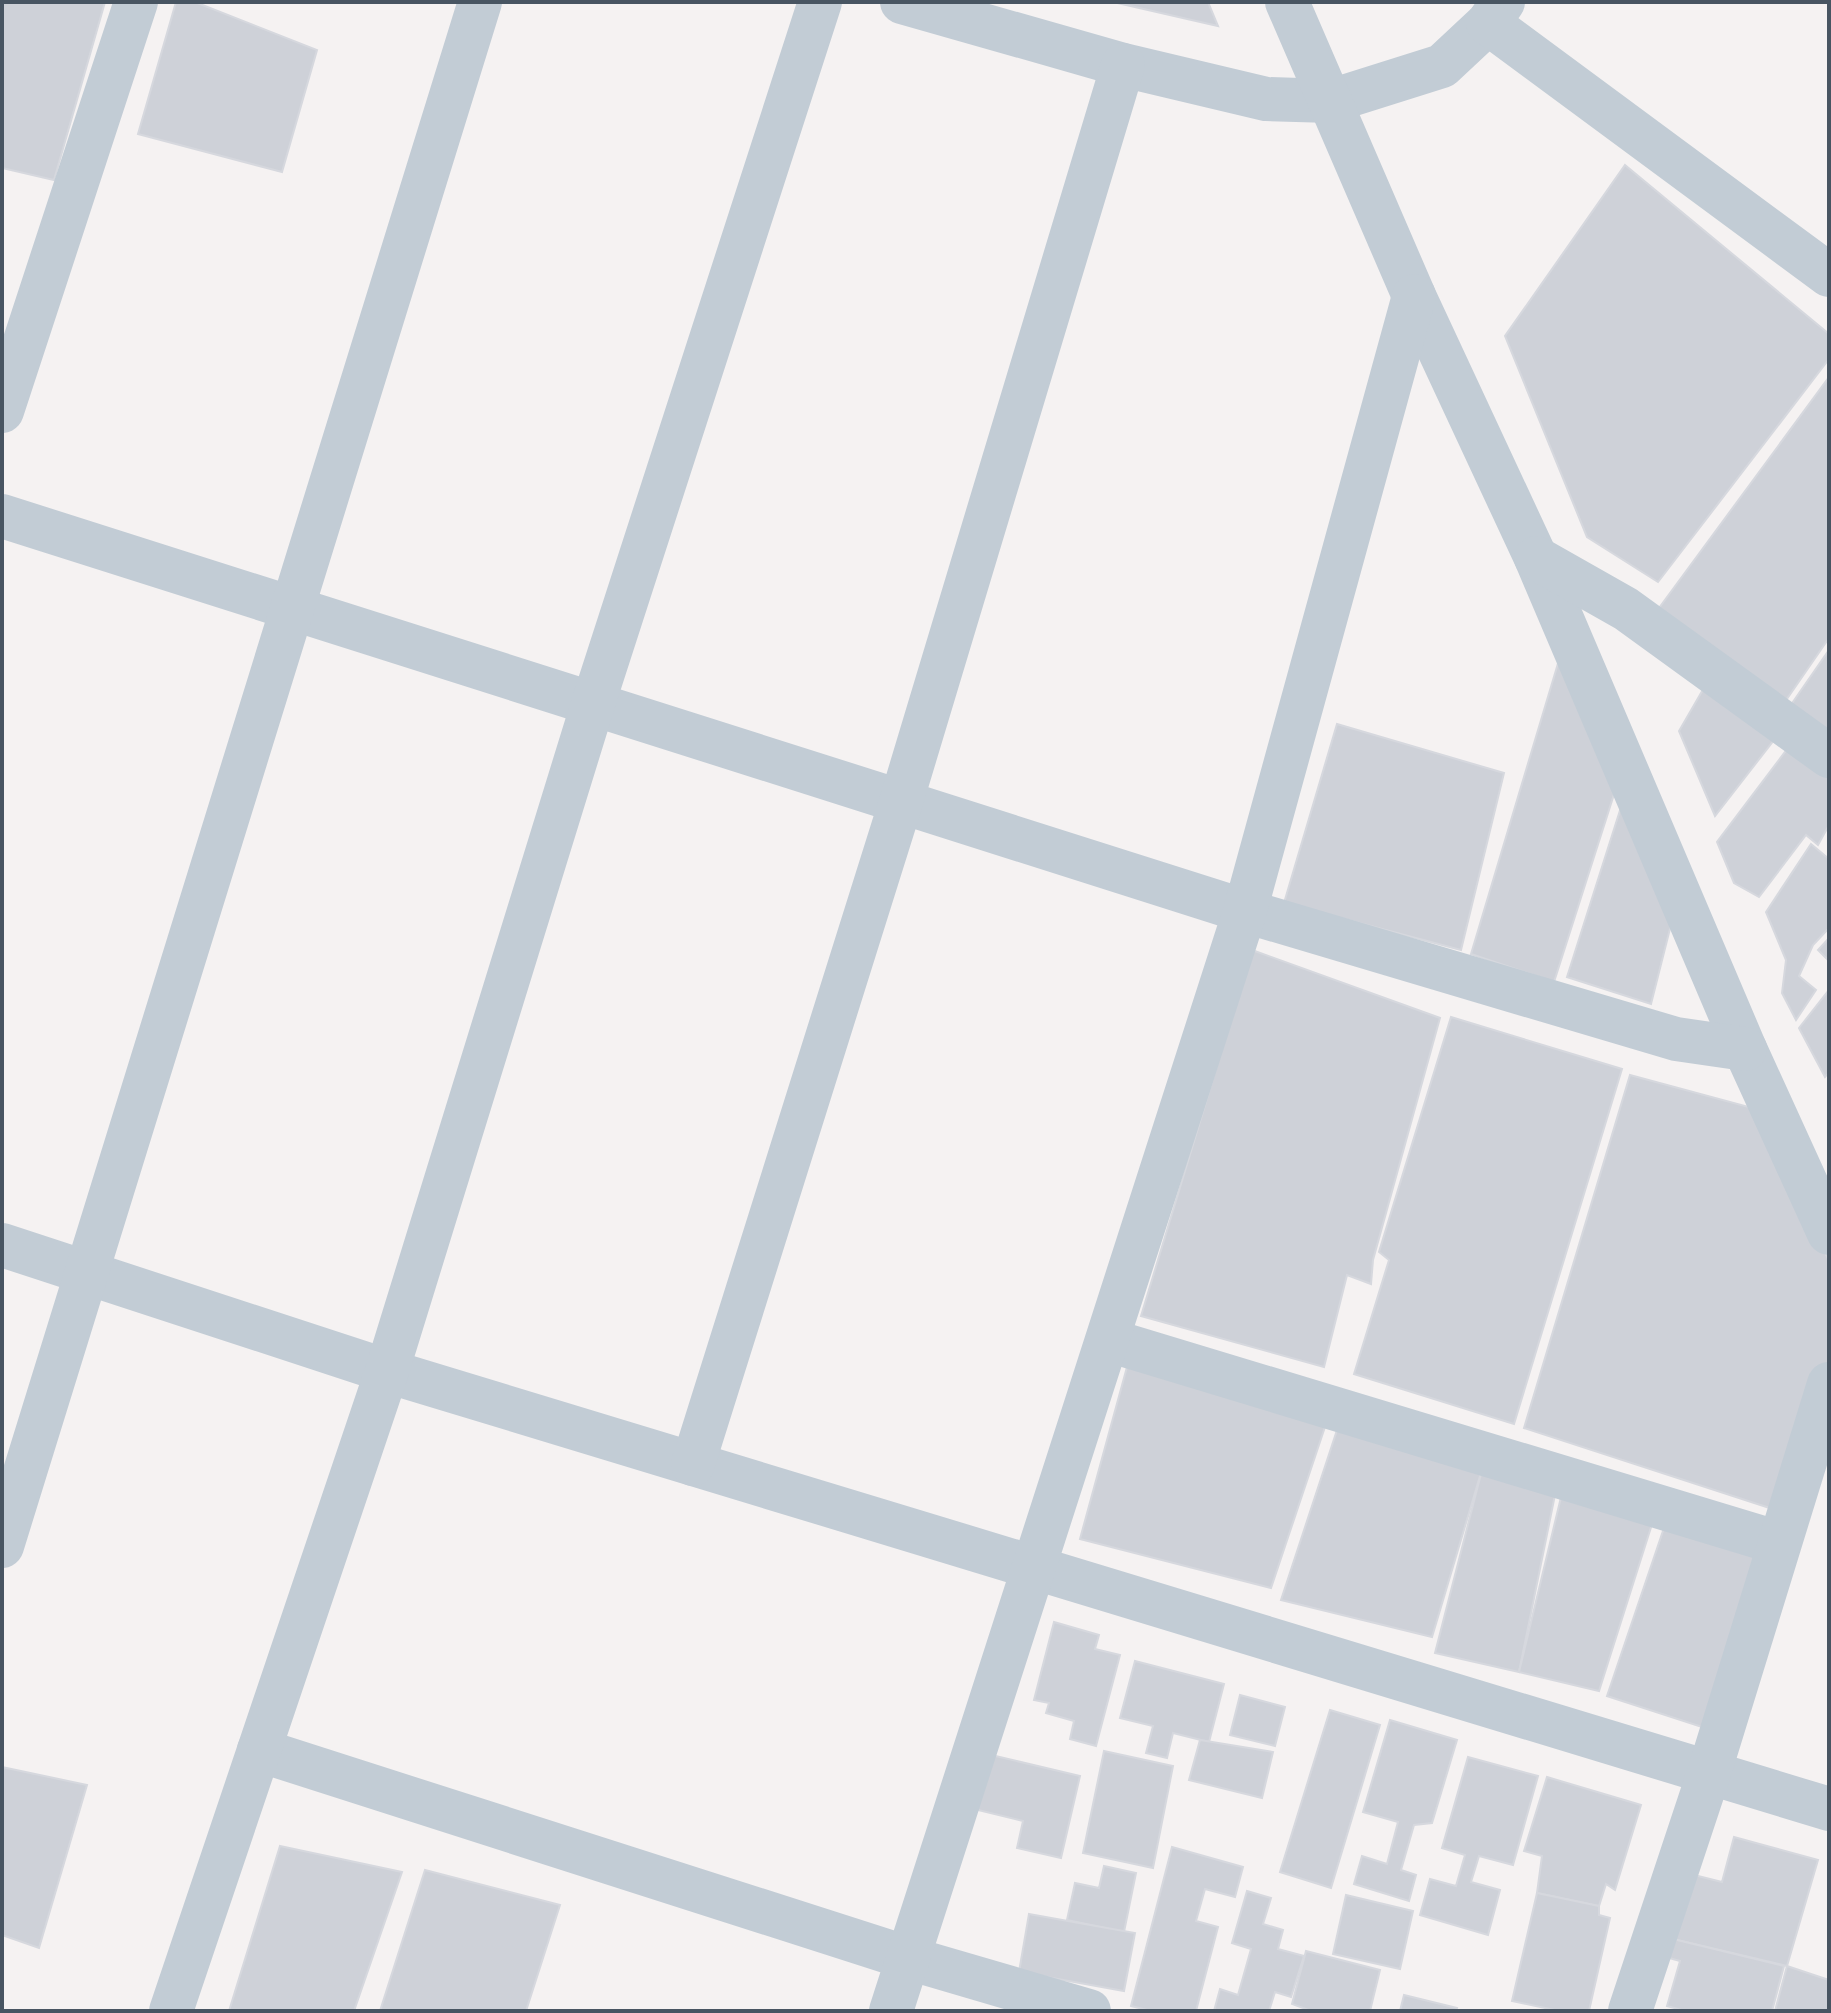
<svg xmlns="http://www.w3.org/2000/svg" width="1831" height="2013" viewBox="0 0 1831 2013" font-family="'DM Sans',sans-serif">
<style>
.building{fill:#ced1d8;stroke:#d6d8de;stroke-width:2}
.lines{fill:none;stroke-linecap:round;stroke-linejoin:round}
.minor{stroke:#c2ccd5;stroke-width:44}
</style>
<rect width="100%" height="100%" fill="#f5f2f2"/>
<g class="building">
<polygon points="2,2 105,2 54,180 2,168"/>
<polygon points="176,2 195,2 317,50 282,172 138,134"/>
<polygon points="1113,2 1208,2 1218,26"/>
<polygon points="1625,165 1829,334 1829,359 1658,582 1587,537 1505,336"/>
<polygon points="1829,377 1829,638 1782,706 1659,608"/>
<polygon points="1829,650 1829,743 1786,712"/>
<polygon points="1559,660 1616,788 1554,982 1471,954"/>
<polygon points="1712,674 1781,731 1715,816 1679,731"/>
<polygon points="1337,724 1504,773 1461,950 1284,903"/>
<polygon points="1794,740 1829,769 1829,825 1818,845 1806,835 1759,897 1734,883 1717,842"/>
<polygon points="1622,804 1676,905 1651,1004 1567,977"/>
<polygon points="1811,844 1829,859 1829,928 1813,945 1799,976 1816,990 1796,1020 1782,993 1786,960 1766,912"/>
<polygon points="1829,938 1829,961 1818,950"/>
<polygon points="1252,950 1440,1018 1373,1260 1371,1284 1347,1275 1324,1367 1141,1316"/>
<polygon points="1829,990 1829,1072 1825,1077 1799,1028"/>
<polygon points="1451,1017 1622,1069 1514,1424 1354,1374 1389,1260 1379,1252"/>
<polygon points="1630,1075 1760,1110 1829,1261 1829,1360 1782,1512 1524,1428"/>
<polygon points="1130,1356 1329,1415 1271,1588 1080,1539"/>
<polygon points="1340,1421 1483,1466 1432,1637 1281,1600"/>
<polygon points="1483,1466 1556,1490 1519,1672 1435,1653"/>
<polygon points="1562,1493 1653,1521 1599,1691 1519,1672"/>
<polygon points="1664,1528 1774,1552 1702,1727 1607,1696"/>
<polygon points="1054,1622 1099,1635 1095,1649 1120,1655 1096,1746 1070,1739 1074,1721 1046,1713 1049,1703 1034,1700"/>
<polygon points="1135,1661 1224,1684 1209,1742 1173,1733 1167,1758 1146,1753 1153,1726 1120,1718"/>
<polygon points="1240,1695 1285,1707 1275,1746 1230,1735"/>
<polygon points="1330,1710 1380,1725 1331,1888 1280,1872"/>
<polygon points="1390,1720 1457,1740 1432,1823 1414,1825 1401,1870 1416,1875 1409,1901 1354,1884 1362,1856 1387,1864 1398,1822 1363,1812"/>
<polygon points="1200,1740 1273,1752 1262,1798 1189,1780"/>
<polygon points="1104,1751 1173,1766 1153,1868 1083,1853"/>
<polygon points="987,1754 1080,1776 1061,1858 1017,1848 1023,1821 974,1809"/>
<polygon points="1468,1757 1538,1776 1513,1865 1479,1856 1471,1882 1500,1890 1488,1935 1420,1915 1430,1879 1456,1886 1465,1855 1442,1848"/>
<polygon points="2,1767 87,1785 39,1948 2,1935"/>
<polygon points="1547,1777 1641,1805 1615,1890 1606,1884 1599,1906 1537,1893 1542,1856 1524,1851"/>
<polygon points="1734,1837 1818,1860 1787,1966 1673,1939 1690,1874 1722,1882"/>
<polygon points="280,1846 402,1872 354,2011 229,2011"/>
<polygon points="1172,1847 1243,1867 1235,1897 1205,1889 1196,1921 1218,1927 1196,2011 1151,2011 1131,2006"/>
<polygon points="1104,1866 1136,1873 1124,1932 1067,1920 1075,1883 1099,1888"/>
<polygon points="425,1870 560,1905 526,2011 380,2011"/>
<polygon points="1247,1891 1271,1898 1263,1924 1283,1930 1278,1949 1304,1956 1291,1997 1275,1992 1269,2011 1214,2011 1220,1989 1238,1995 1251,1949 1232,1943"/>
<polygon points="1537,1893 1599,1906 1599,1915 1610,1918 1589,2011 1559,2011 1512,2001"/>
<polygon points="1346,1895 1413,1911 1400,1969 1333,1954"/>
<polygon points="1029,1914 1135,1933 1124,1991 1019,1972"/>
<polygon points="1673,1939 1784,1966 1772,2011 1685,2011 1667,2006 1680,1961 1658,1955"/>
<polygon points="1306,1951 1380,1970 1370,2011 1311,2011 1292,2004"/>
<polygon points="1787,1966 1829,1980 1829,2011 1775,2011"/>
<polygon points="1404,1995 1457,2008 1456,2011 1400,2011"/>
</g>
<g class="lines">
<g class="minor">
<polyline points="902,2 1123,65 1266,99 1331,101 1442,66 1488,23 1503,2"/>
<polyline points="1287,2 1414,296 1536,558 1745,1049 1829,1233"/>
<polyline points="1488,23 1829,275"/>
<polyline points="2,411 136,2"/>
<polyline points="2,516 1245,911 1676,1039 1745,1049"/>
<polyline points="1536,558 1626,609 1829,756"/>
<polyline points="2,1245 387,1371 1829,1809"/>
<polyline points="1108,1340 1779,1543"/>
<polyline points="693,1464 901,802 1123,65"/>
<polyline points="2,1546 480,2"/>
<polyline points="259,1750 908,1958 1089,2011"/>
<polyline points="171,2011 387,1371 593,704 820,2"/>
<polyline points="891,2011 1245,911 1414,296"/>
<polyline points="1630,2011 1709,1773 1829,1384"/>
</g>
</g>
<rect width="1831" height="2013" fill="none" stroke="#485562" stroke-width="8"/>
</svg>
